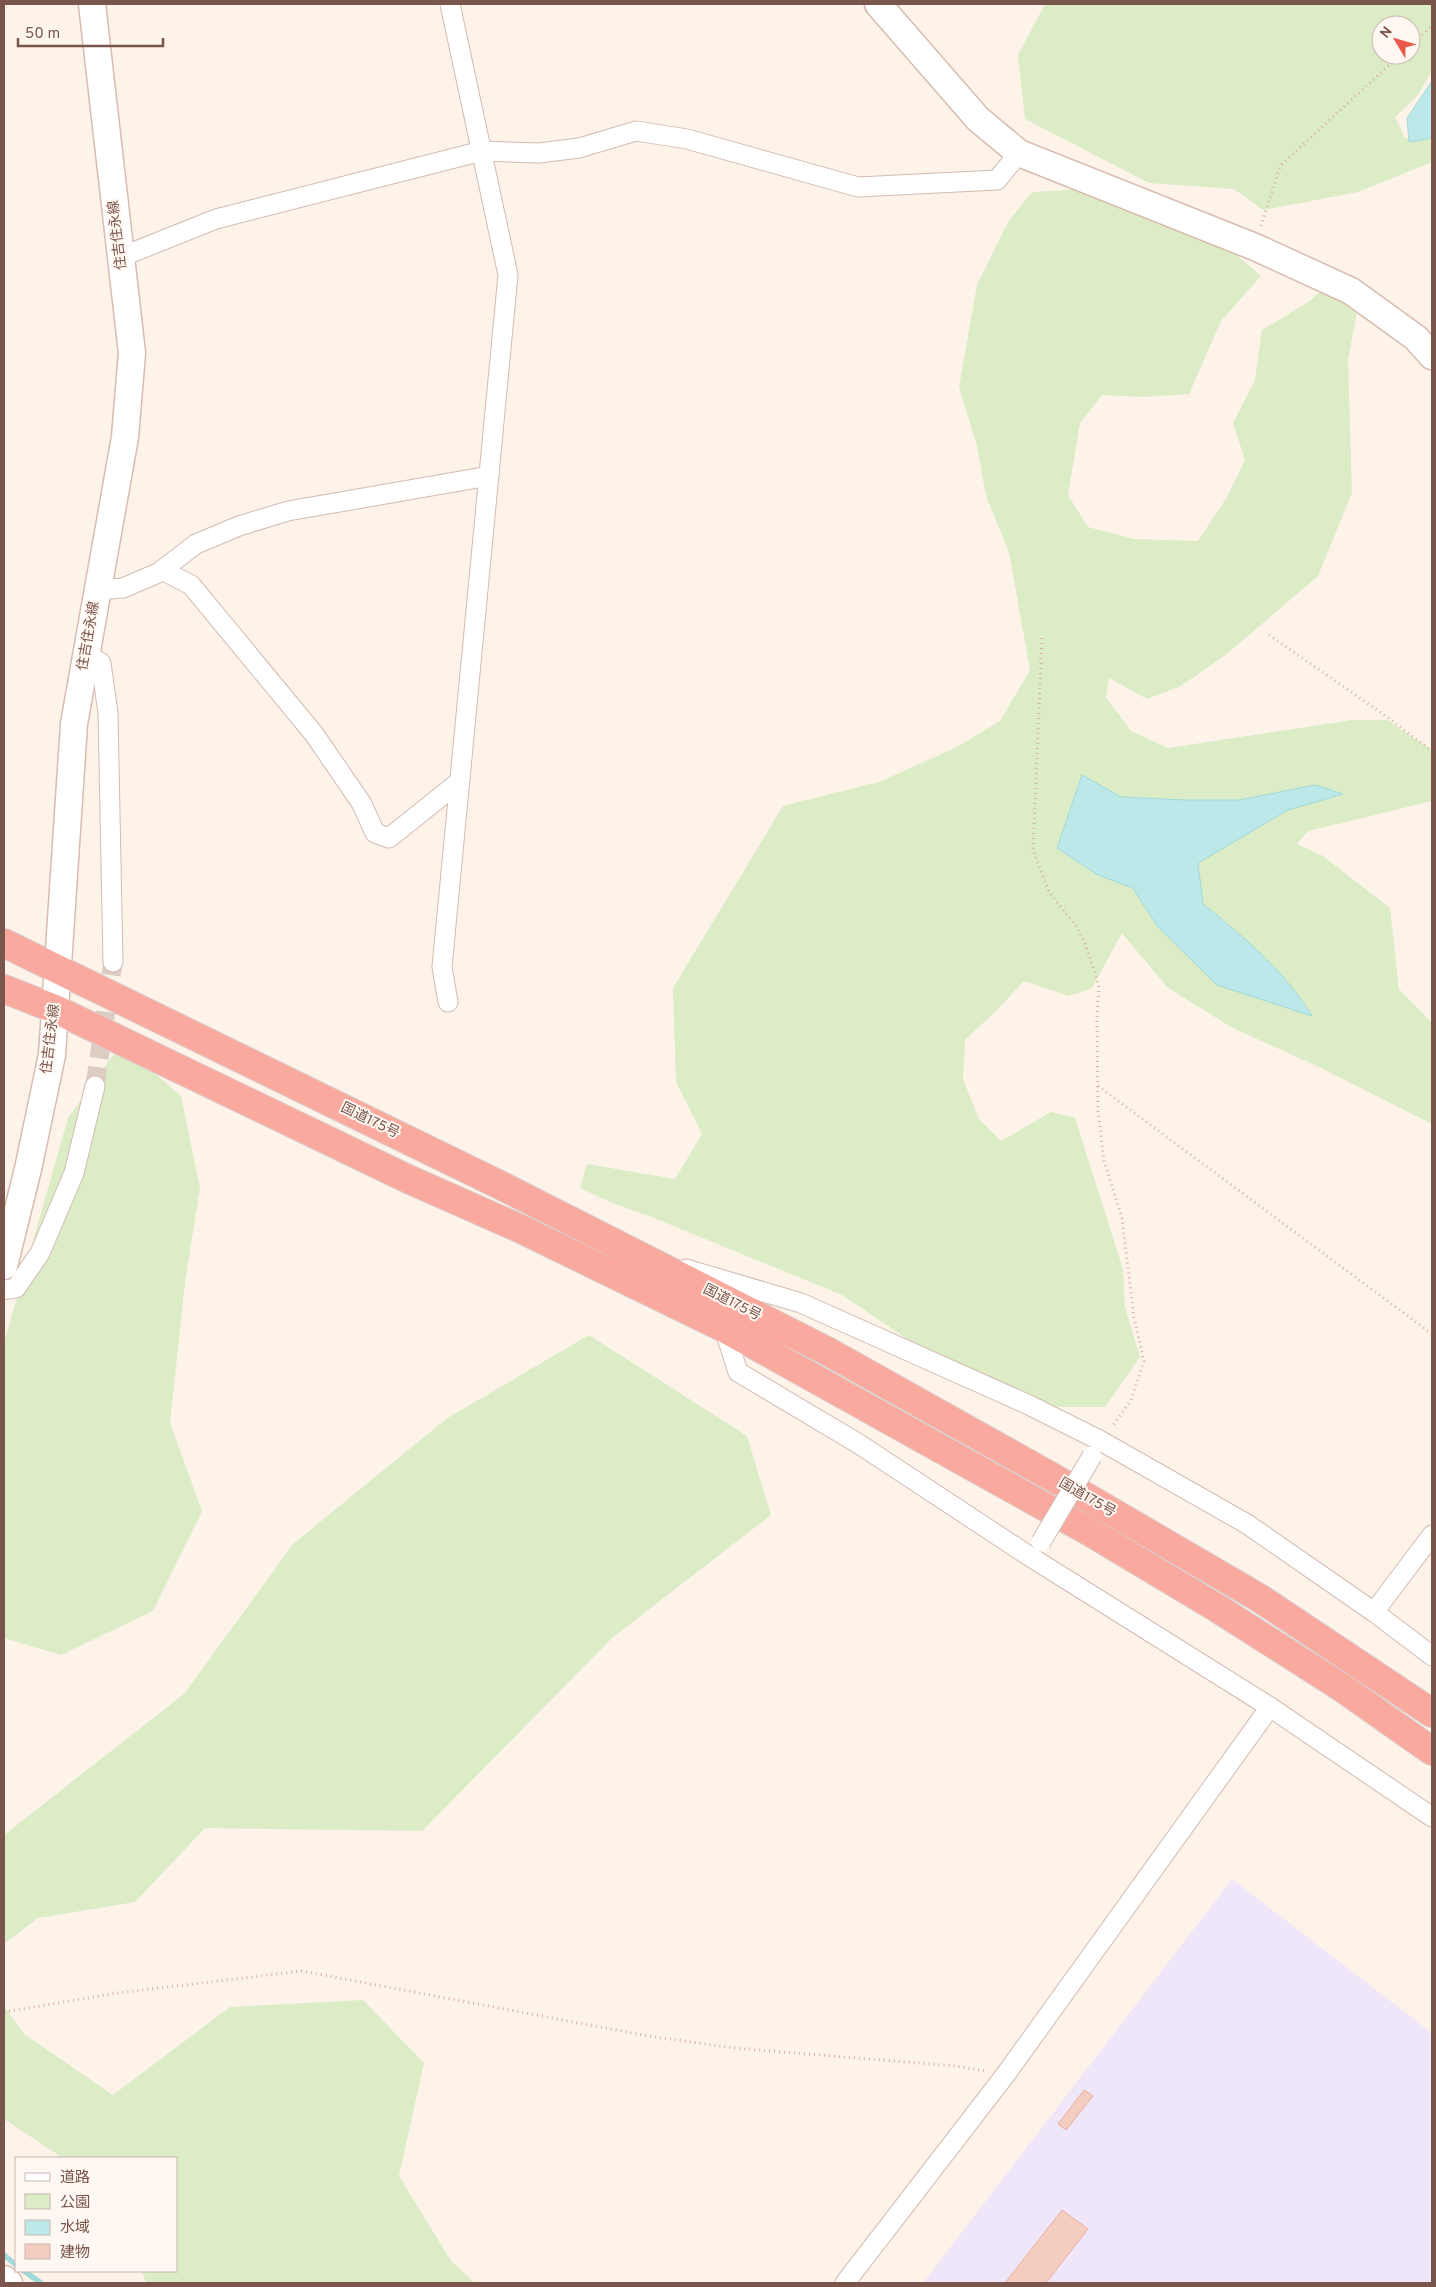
<svg xmlns="http://www.w3.org/2000/svg" width="1436" height="2287" viewBox="0 0 1436 2287" font-family="Overpass,'Noto Sans JP',sans-serif">
<style>
.education{fill:#f0e6fa}
.green{fill:#dbecc6;fill-rule:evenodd}
.water{fill:#bce8e9;stroke:#a2dadb}
.lines{fill:none;stroke-linecap:round;stroke-linejoin:round}
.stream{stroke:#a2dadb;stroke-width:5.5}
.building{fill:#f4cdc0;stroke:#e8b19f}
.street-tunnel{stroke:#dcccc2;stroke-width:19;stroke-dasharray:19 9;stroke-linecap:butt}
.street-casing{stroke:#d3bbb1;stroke-width:21}
.secondary-casing{stroke:#d8bcb0;stroke-width:29}
.highway-casing{stroke:#dacfcd;stroke-width:30}
.path{stroke:#dab0a2;stroke-width:3;stroke-dasharray:1 4;stroke-linecap:butt}
.street{stroke:#fff;stroke-width:19}
.secondary{stroke:#fff;stroke-width:26}
.highway{stroke:#f9a99e;stroke-width:28}
.street-bridge-casing{stroke:#d3bbb1;stroke-width:21;stroke-linecap:butt}
.street-bridge{stroke:#fff;stroke-width:19}
.labels{text-anchor:middle;dominant-baseline:central;stroke-width:4;stroke-linejoin:round;paint-order:stroke}
.street-label{font-size:14px;fill:#7a554b;stroke:#fff7f1}
</style>
<rect width="100%" height="100%" fill="#fdf3e9"/>
<polygon class="education" points="1232,1879 1432,2033 1432,2283 923,2283"/>
<g class="green">
<path d="M1045 4H1432V70L1418 95 1395 117 1405 138 1432 139V162L1358 192 1263 210 1234 189 1149 183 1025 119 1018 55ZM1381 25H1411V55H1381Z"/>
<polygon points="1085,189 1217,239 1261,276 1221,321 1189,394 1143,397 1102,395 1080,423 1068,495 1088,527 1133,539 1198,541 1227,497 1245,460 1233,423 1255,380 1262,330 1308,302 1328,285 1358,306 1348,360 1352,493 1318,576 1228,653 1181,686 1147,699 1109,678 1106,697 1131,731 1168,748 1352,720 1387,720 1432,750 1432,801 1308,831 1297,844 1323,856 1390,908 1399,989 1432,1023 1432,1124 1321,1068 1231,1027 1168,988 1122,933 1092,988 1069,996 1024,981 997,1010 965,1040 963,1079 979,1119 1001,1141 1051,1112 1075,1118 1123,1269 1125,1307 1140,1357 1105,1407 1055,1407 934,1357 842,1295 654,1218 610,1202 580,1188 587,1164 675,1179 702,1134 676,1082 673,988 783,806 879,782 955,748 1000,721 1030,670 1009,552 986,496 977,446 959,387 977,285 1008,222 1032,192"/>
<polygon points="121,1044 181,1096 200,1188 185,1282 170,1423 202,1511 153,1611 61,1655 4,1638 4,1343 68,1118"/>
<polygon points="589,1335 747,1436 771,1515 612,1638 422,1831 205,1828 135,1902 38,1918 4,1944 4,1835 184,1694 293,1544 446,1419"/>
<polygon points="363,2000 424,2063 399,2176 451,2261 475,2283 146,2283 142,2271 176,2271 176,2158 63,2158 4,2119 4,2006 24,2034 113,2095 230,2007"/>
</g>
<g class="water">
<polygon points="1432,81 1432,138 1409,142 1407,118"/>
<path d="M1082 775 1121 797 1185 800H1240L1315 785 1343 794 1288 810 1198 863 1203 904C1244 937 1284 970 1312 1016L1217 985 1157 926 1133 888 1098 875 1057 848Z"/>
</g>
<g class="lines">
<g class="stream">
<polyline points="4,2255 16,2265"/>
<polyline points="24,2271 41,2283"/>
</g>
</g>
<g class="building">
<polygon points="1084,2090 1093,2096 1066,2130 1058,2124"/>
<polygon points="1062,2210 1088,2229 1046,2283 1005,2283"/>
</g>
<g class="lines">
<polyline class="street-tunnel" points="95,1086 113,962"/>
<defs>
<g id="street">
<polyline points="121,257 216,219 482,151 539,153 579,148 636,131 687,139 858,187 997,180 1019,153"/>
<polyline points="162,570 191,585 314,734 362,804 375,833 389,838 459,782"/>
<polyline points="97,590 123,588 158,573 196,544 239,526 288,511 489,476"/>
<polyline points="86,654 101,663 108,713 113,962"/>
<polyline points="448,1002 442,967 508,275 450,4"/>
<polyline points="686,1269 801,1303 1029,1405 1101,1441 1247,1524 1374,1612 1432,1656"/>
<polyline points="4,1290 16,1288 40,1253 74,1173 95,1086"/>
<polyline points="724,1328 738,1372 859,1444 1029,1556 1270,1707 1432,1817"/>
<polyline points="1374,1612 1432,1535"/>
<polyline points="845,2283 1006,2074 1270,1707"/>
</g>
<g id="secondary">
<polyline points="878,4 978,119 1019,153 1255,247 1351,291 1416,338 1432,356"/>
<polyline points="4,1266 28,1169 52,1055 74,724 125,437 132,353 92,4"/>
<polyline points="4,2279 9,2283"/>
</g>
<g id="highway">
<polyline points="4,943 504,1187 827,1351 1052,1477 1261,1599 1432,1713"/>
<polyline points="4,989 55,1009 408,1179 521,1229 724,1328 1090,1532 1217,1608 1341,1687 1432,1751"/>
</g>
</defs>
<use href="#street" class="street-casing"/>
<use href="#secondary" class="secondary-casing"/>
<use href="#highway" class="highway-casing"/>
<g class="path">
<polyline points="1411,45 1432,26"/>
<polyline points="1261,226 1280,166 1400,55"/>
<polyline points="1269,635 1383,714 1432,751"/>
<polyline points="1042,638 1033,850 1049,892 1077,927 1088,951 1099,987 1097,1017 1098,1110 1104,1161 1122,1218 1134,1318 1144,1361 1131,1400 1112,1427"/>
<polyline points="1098,1086 1432,1334"/>
<polyline points="4,2012 117,1993 302,1971 648,2036 734,2048 955,2066 986,2071"/>
</g>
<use href="#street" class="street"/>
<use href="#secondary" class="secondary"/>
<use href="#highway" class="highway"/>
<defs>
<polyline id="street-bridge" points="1041,1542 1092,1456"/>
</defs>
<use href="#street-bridge" class="street-bridge-casing"/>
<use href="#street-bridge" class="street-bridge"/>
</g>
<g class="labels">
<g class="street-label">
<text transform="translate(118 235) rotate(-97)">住吉住永線</text>
<text transform="translate(89 636) rotate(-80)">住吉住永線</text>
<text transform="translate(51 1039) rotate(-83)">住吉住永線</text>
<text transform="translate(370 1121) rotate(26)">国道175号</text>
<text transform="translate(732 1303) rotate(27)">国道175号</text>
<text transform="translate(1087 1498) rotate(30)">国道175号</text>
</g>
</g>
<rect width="1436" height="2287" fill="none" stroke="#7a554b" stroke-width="10"/>
<rect x="15" y="2157" width="162" height="115" fill="#fff7f1" stroke="#cab6af"/>
<rect x="25" y="2173" width="25" height="8" fill="#ffffff" stroke="#cab6af"/>
<text x="60" y="2182" font-size="15" fill="#7a554b">道路</text>
<rect x="25" y="2194" width="25" height="15" fill="#dbecc6" stroke="#cab6af"/>
<text x="60" y="2207" font-size="15" fill="#7a554b">公園</text>
<rect x="25" y="2220" width="25" height="15" fill="#bce8e9" stroke="#cab6af"/>
<text x="60" y="2232" font-size="15" fill="#7a554b">水域</text>
<rect x="25" y="2244" width="25" height="15" fill="#f4cdc0" stroke="#cab6af"/>
<text x="60" y="2257" font-size="15" fill="#7a554b">建物</text>
<g transform="translate(1396 40) rotate(308)"><circle r="24" fill="#fff7f1" stroke="#cab6af"/>
<path d="M0-4L9 19L0 12L-9 19Z" fill="#eb584b"/>
<text y="-8" font-size="14" font-weight="bold" text-anchor="middle" fill="#7a554b">N</text>
</g>
<path d="M18 38v8h145v-8" fill="none" stroke="#7a554b" stroke-width="2.5"/>
<text x="25" y="38" font-size="15" fill="#7a554b" stroke="#fff7f1" stroke-width="4" paint-order="stroke">50 m</text>
</svg>
